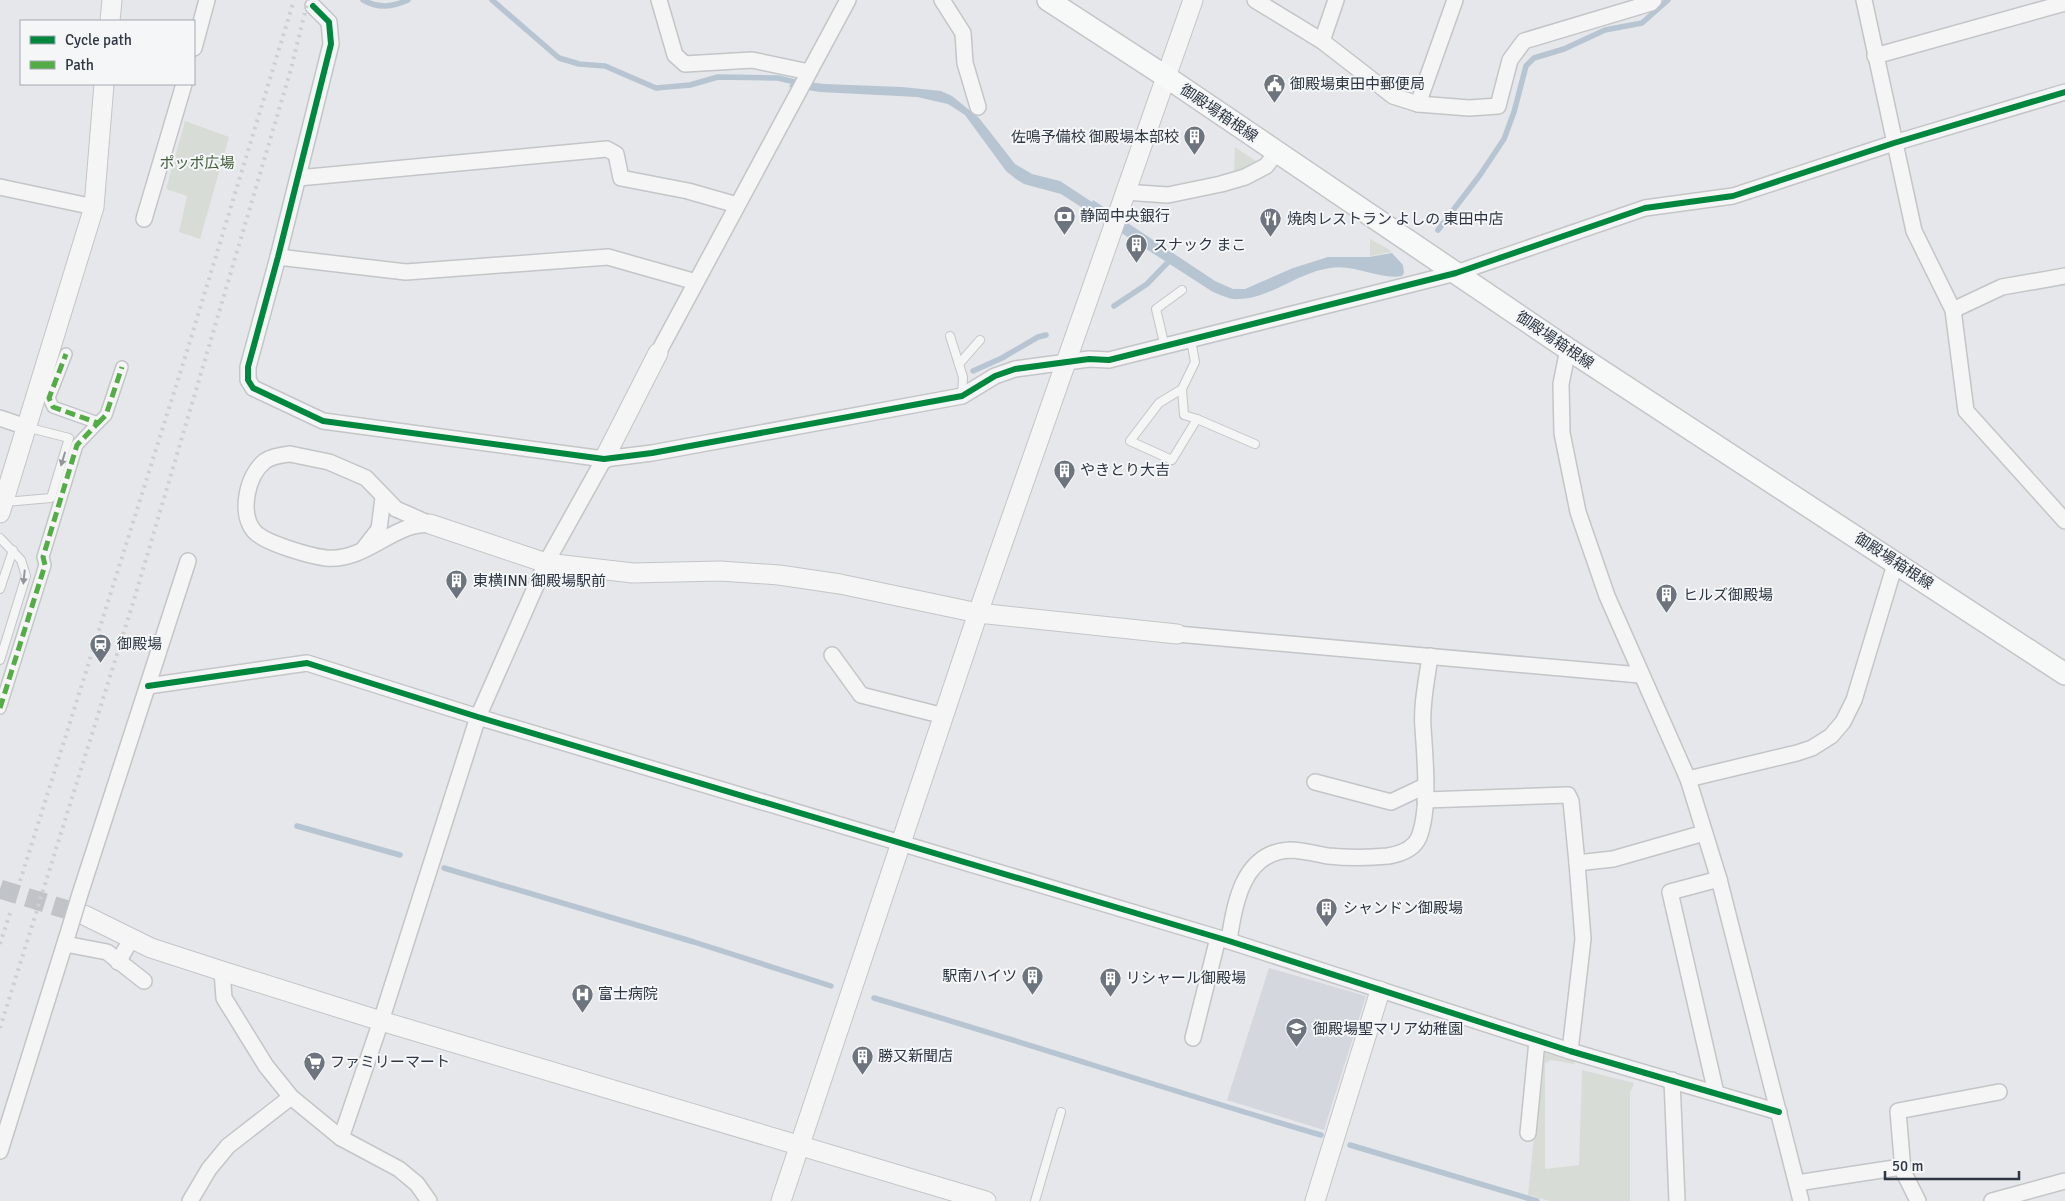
<svg xmlns="http://www.w3.org/2000/svg" width="2065" height="1201" viewBox="0 0 2065 1201" font-family="Signika,'Noto Sans JP',sans-serif">
<style>
.built{fill:#d4d7dd}
.green{fill:#d7ddd6}
.water{fill:#b7c5d2}
.lines{fill:none;stroke-linecap:round;stroke-linejoin:round}
.stream{stroke:#b7c5d2;stroke-width:5.5}
.tertiary-tunnel{stroke:#c0c4c8;stroke-width:19;stroke-dasharray:19 9;stroke-linecap:butt}
.service-casing{stroke:#c3c5c8;stroke-width:10}
.pedestrian-casing{stroke:#c3c5c8;stroke-width:14}
.minor-casing{stroke:#c3c5c8;stroke-width:18}
.tertiary-casing{stroke:#c3c5c8;stroke-width:21}
.secondary-casing{stroke:#c3c5c8;stroke-width:24}
.service{stroke:#f5f5f6;stroke-width:8}
.pedestrian{stroke:#f5f5f6;stroke-width:11}
.minor{stroke:#f5f5f6;stroke-width:15}
.tertiary{stroke:#f5f5f6;stroke-width:19}
.secondary{stroke:#f7f8f8;stroke-width:21}
.rail{stroke:#cecfd1;stroke-width:4;stroke-dasharray:2.5 5;stroke-linecap:butt}
.minor-bridge-casing{stroke:#c3c5c8;stroke-width:18;stroke-linecap:butt}
.minor-bridge{stroke:#f5f5f6;stroke-width:15}
.quiet{stroke:#54ac46;stroke-width:5;stroke-dasharray:10 5;stroke-linecap:butt}
.cycleway-casing{stroke:#f4f6f8;stroke-width:9}
.cycleway{stroke:#00873e;stroke-width:6}
.oneway{fill:#91969c}
.labels{text-anchor:middle;dominant-baseline:central;stroke-width:4;stroke-linejoin:round;paint-order:stroke}
.poi-label{font-size:15px;fill:#2d3642;stroke:#f4f6f8;text-anchor:start}
.street-label{font-size:15px;fill:#2d3642;stroke:#f4f6f8}
.park-label{font-size:15px;fill:#445d3c;stroke:#f4f6f8}
</style>
<rect width="100%" height="100%" fill="#e5e7ea"/>
<polygon class="built" points="1269,968 1366,996 1324,1130 1227,1100"/>
<g class="green">
<polygon points="185,121 229,137 200,239 179,232 187,196 166,189"/>
<polygon points="1235,147 1256,161 1254,168 1234,175"/>
<polygon points="1370,239 1390,250 1391,252 1370,256"/>
<polygon points="1543,1048 1575,1060 1574,1064 1551,1060 1545,1063 1545,1169 1579,1165 1582,1070 1634,1083 1630,1093 1630,1201 1550,1201 1528,1195"/>
</g>
<path class="water" d="M793 80 824 84 902 87 941 91 952 96 979 118 1015 164 1032 174 1060 181 1092 202 1093 200 1215 281 1233 289H1245L1293 268 1328 257H1369L1392 253 1403 265 1404 273 1402 276C1378 280 1356 264 1330 268 1299 272 1269 299 1239 299 1230 300 1221 295 1213 292L1061 194 1024 184 1016 179 1006 171 965 115 948 104 917 97 820 92 789 87Z"/>
<g class="lines">
<g class="stream">
<path d="M363 0C379 9 392 7 408 0"/>
<polyline points="492,0 559,58 579,64 605,66 656,88 690,85 718,77 778,78 799,83"/>
<polyline points="1438,230 1480,175 1504,139 1514,112 1526,66 1534,58 1564,49 1605,30 1642,23 1668,0"/>
<polyline points="1114,306 1147,284 1171,259"/>
<polyline points="973,371 1002,358 1038,337 1046,335"/>
<polyline points="297,826 400,855"/>
<polyline points="444,868 694,942 831,986"/>
<path d="M874 998C1024 1042 1171 1091 1321 1135"/>
<polyline points="1350,1145 1537,1201"/>
</g>
<polyline class="tertiary-tunnel" points="0,889 84,915"/>
<defs>
<g id="service">
<polyline points="950,336 963,377 962,396"/>
<polyline points="1165,347 1156,309 1182,290"/>
<polyline points="959,364 980,340"/>
<polyline points="1182,389 1184,415 1197,419 1172,460 1130,441 1159,403 1182,389 1195,362 1191,340"/>
<polyline points="1197,419 1255,444"/>
<polyline points="5,502 51,498 69,438 26,427"/>
<polyline points="0,538 21,560 26,576 0,660"/>
<polyline points="0,589 13,550"/>
<polyline points="1035,1201 1061,1112"/>
</g>
<g id="pedestrian">
<polyline points="98,423 106,415 122,367"/>
<polyline points="0,708 45,565 43,557 77,445 98,423 53,407 49,398 66,354"/>
</g>
<g id="minor">
<polyline points="659,0 675,55 685,64 752,60 809,72"/>
<polyline points="942,0 963,33 965,63 978,107"/>
<polyline points="1255,0 1322,41 1393,96 1418,104 1469,108 1498,106 1510,60 1524,41 1651,3 1654,0"/>
<polyline points="1864,0 1914,231 1953,310 1966,411 2065,521"/>
<polyline points="313,6 329,22 331,44 278,257 248,367 248,380 253,388 323,421 604,459 652,453 962,396 995,376 1015,369 1089,359 1109,360 1456,273 1645,208 1733,196 1894,143 2065,92"/>
<polyline points="1322,41 1336,0"/>
<polyline points="194,48 207,0"/>
<polyline points="1875,56 2065,3"/>
<polyline points="1418,104 1455,0"/>
<polyline points="298,178 607,149 616,154 621,178 688,191 737,205"/>
<polyline points="0,187 94,207"/>
<polyline points="1124,192 1168,195 1221,184 1245,177 1266,166 1277,152"/>
<polyline points="144,219 184,84"/>
<polyline points="278,257 406,272 608,257 696,282"/>
<polyline points="1953,310 2002,287 2065,276"/>
<polyline points="1568,349 1561,384 1562,433 1578,512 1607,596 1688,779 1719,879 1801,1201"/>
<polyline points="658,353 848,0"/>
<polyline points="0,418 26,427"/>
<path d="M290 454 329 462 366 478 396 509 430 524C422 525 414 525 407 528 380 538 357 561 326 558 310 556 264 543 254 531 239 513 247 475 265 461 272 456 282 455 290 454Z"/>
<polyline points="365,547 379,529 383,498"/>
<polyline points="1177,634 1640,675"/>
<polyline points="832,655 861,695 944,716"/>
<polyline points="148,686 307,663 478,717 1229,941 1570,1051 1779,1112"/>
<polyline points="1688,779 1797,753 1812,748 1831,736 1843,722 1854,700 1896,561"/>
<polyline points="1315,782 1391,802 1425,786"/>
<polyline points="1425,800 1568,795 1571,801 1577,863"/>
<polyline points="80,894 188,561"/>
<path d="M1229 941C1234 904 1243 852 1290 850 1302 850 1316 854 1328 856 1348 858 1367 858 1388 856 1400 854 1414 849 1419 837 1430 809 1425 758 1423 728 1421 705 1427 679 1430 656"/>
<polyline points="65,944 107,952 144,981"/>
<polyline points="118,962 132,938"/>
<polyline points="222,971 224,998 266,1066 291,1097 341,1138 399,1169 417,1184 429,1201"/>
<polyline points="1193,1038 1218,938"/>
<polyline points="1570,1051 1583,939 1577,863 1613,859 1704,833"/>
<polyline points="1672,1080 1677,1201"/>
<polyline points="1716,1093 1670,892 1719,879"/>
<polyline points="1528,1133 1537,1041"/>
<polyline points="341,1138 381,1021 478,717 546,563 604,459"/>
<polyline points="0,1151 70,927"/>
<polyline points="1903,1171 1898,1111 1999,1092"/>
<polyline points="1797,1183 1901,1167 1918,1201"/>
<polyline points="190,1201 209,1169 228,1146 291,1097"/>
<polyline points="1992,1201 2065,1181"/>
</g>
<g id="tertiary">
<polyline points="110,21 112,0"/>
<polyline points="604,459 658,353"/>
<polyline points="0,513 94,207 104,84"/>
<polyline points="430,524 546,563 633,573 720,571 779,575 840,584 978,613 1177,634"/>
<polyline points="84,915 151,948 222,971 381,1021 986,1201"/>
<polyline points="781,1201 978,613 1193,0"/>
<polyline points="1315,1201 1380,991"/>
</g>
<polyline id="secondary" points="1048,0 1165,76 1568,349 2065,674"/>
</defs>
<use href="#service" class="service-casing"/>
<use href="#pedestrian" class="pedestrian-casing"/>
<use href="#minor" class="minor-casing"/>
<use href="#tertiary" class="tertiary-casing"/>
<use href="#secondary" class="secondary-casing"/>
<use href="#service" class="service"/>
<use href="#pedestrian" class="pedestrian"/>
<use href="#minor" class="minor"/>
<use href="#tertiary" class="tertiary"/>
<use href="#secondary" class="secondary"/>
<g class="rail">
<polyline points="20,881 187,351 294,0"/>
<polyline points="0,944 11,910"/>
<polyline points="0,1028 133,603 291,69 308,0"/>
</g>
<defs>
<polyline id="minor-bridge" points="70,927 80,894"/>
</defs>
<use href="#minor-bridge" class="minor-bridge-casing"/>
<use href="#minor-bridge" class="minor-bridge"/>
<g class="quiet">
<polyline points="98,423 106,415 122,367"/>
<polyline points="0,708 45,565 43,557 77,445 98,423 53,407 49,398 66,354"/>
</g>
<defs>
<g id="cycleway">
<polyline points="313,6 329,22 331,44 278,257 248,367 248,380 253,388 323,421 604,459 652,453 962,396 995,376 1015,369 1089,359 1109,360 1456,273 1645,208 1733,196 1894,143 2065,92"/>
<polyline points="148,686 307,663 478,717 1229,941 1570,1051 1779,1112"/>
</g>
</defs>
<use href="#cycleway" class="cycleway-casing"/>
<use href="#cycleway" class="cycleway"/>
</g>
<defs><path id="oneway-solid" d="M-6-.8H1V-3.2L6.5 0L1 3.2V.8H-6Z" transform="scale(1.25)"/></defs>
<g class="oneway">
<use href="#oneway-solid" transform="translate(63 459) rotate(107)"/>
<use href="#oneway-solid" transform="translate(24 577) rotate(96)"/>
</g>
<defs>
<symbol id="civic-pin" viewBox="-11 -11 22 30"><path d="M0 17L-7.5 6A9.5 9.5 0 1 1 7.5 6Z" fill="#6d747d" stroke="#f4f6f8"/><path d="M-.6-6.5H3V-4.5H.6V-3L4-1V1h2V6H-6V1h2V-1L-.6-3ZM-1.2 2.5V6h2.4V2.5Z" fill="#fff"/></symbol>
<symbol id="building-pin" viewBox="-11 -11 22 30"><path d="M0 17L-7.5 6A9.5 9.5 0 1 1 7.5 6Z" fill="#6d747d" stroke="#f4f6f8"/><path d="M-4-6H4V6H1V3H-1V6H-4ZM-2.5-4.3h1.7v1.8h-1.7ZM.8-4.3h1.7v1.8H.8ZM-2.5-1h1.7V.8h-1.7ZM.8-1h1.7V.8H.8Z" fill="#fff"/></symbol>
<symbol id="bank-pin" viewBox="-11 -11 22 30"><path d="M0 17L-7.5 6A9.5 9.5 0 1 1 7.5 6Z" fill="#6d747d" stroke="#f4f6f8"/><path d="M-6-4H6V4H-6ZM0-2.3a2.3 2.3 0 1 0 0 4.6a2.3 2.3 0 1 0 0-4.6Z" fill="#fff"/></symbol>
<symbol id="restaurant-pin" viewBox="-11 -11 22 30"><path d="M0 17L-7.5 6A9.5 9.5 0 1 1 7.5 6Z" fill="#6d747d" stroke="#f4f6f8"/><path d="M-5-6h1v4h1v-4h1v4h1v-4h1v5L-1.5 .5V6h-2V.5L-5-1ZM5-6V6H3V1.5H1.5Q1.5-4 5-6Z" fill="#fff"/></symbol>
<symbol id="station-pin" viewBox="-11 -11 22 30"><path d="M0 17L-7.5 6A9.5 9.5 0 1 1 7.5 6Z" fill="#6d747d" stroke="#f4f6f8"/><path d="M-3-6H3Q5-6 5-4V2Q5 4 3 4L4.5 6H3L1.5 4h-3L-3 6H-4.5L-3 4Q-5 4-5 2V-4Q-5-6-3-6ZM-3.5-4v3h7v-3ZM-3.5 1v1.5H-2V1ZM2 1v1.5H3.5V1Z" fill="#fff"/></symbol>
<symbol id="hospital-pin" viewBox="-11 -11 22 30"><path d="M0 17L-7.5 6A9.5 9.5 0 1 1 7.5 6Z" fill="#6d747d" stroke="#f4f6f8"/><path d="M-5-5h3v3.5h4V-5h3V5h-3V1.5h-4V5h-3Z" fill="#fff"/></symbol>
<symbol id="school-pin" viewBox="-11 -11 22 30"><path d="M0 17L-7.5 6A9.5 9.5 0 1 1 7.5 6Z" fill="#6d747d" stroke="#f4f6f8"/><path d="M0-5L7-2L0 1L-7-2ZM-4 1L0 2.5L4 1V4Q0 6-4 4Z" fill="#fff"/></symbol>
<symbol id="supermarket-pin" viewBox="-11 -11 22 30"><path d="M0 17L-7.5 6A9.5 9.5 0 1 1 7.5 6Z" fill="#6d747d" stroke="#f4f6f8"/><path d="M-6-5.5h2.5l.6 2H6L4.5 2H-2.5L-4.4-4H-6ZM-1.5 3.2a1.3 1.3 0 1 0 .1 0ZM3 3.2a1.3 1.3 0 1 0 .1 0Z" fill="#fff"/></symbol>
</defs>
<g fill-rule="evenodd">
<use href="#civic-pin" x="1262" y="72" width="25" height="34"/>
<use href="#building-pin" x="1182" y="124" width="25" height="34"/>
<use href="#bank-pin" x="1052" y="204" width="25" height="34"/>
<use href="#restaurant-pin" x="1258" y="206" width="25" height="34"/>
<use href="#building-pin" x="1124" y="232" width="25" height="34"/>
<use href="#building-pin" x="1052" y="458" width="25" height="34"/>
<use href="#building-pin" x="444" y="568" width="25" height="34"/>
<use href="#building-pin" x="1654" y="582" width="25" height="34"/>
<use href="#station-pin" x="88" y="632" width="25" height="34"/>
<use href="#building-pin" x="1314" y="896" width="25" height="34"/>
<use href="#building-pin" x="1020" y="964" width="25" height="34"/>
<use href="#building-pin" x="1098" y="966" width="25" height="34"/>
<use href="#hospital-pin" x="570" y="982" width="25" height="34"/>
<use href="#school-pin" x="1284" y="1016" width="25" height="34"/>
<use href="#building-pin" x="850" y="1044" width="25" height="34"/>
<use href="#supermarket-pin" x="302" y="1050" width="25" height="34"/>
</g>
<g class="labels">
<g class="poi-label">
<text x="1290" y="84">御殿場東田中郵便局</text>
<text x="1179" y="137" text-anchor="end">佐鳴予備校 御殿場本部校</text>
<text x="1080" y="216">静岡中央銀行</text>
<text x="1287" y="219">焼肉レストラン よしの 東田中店</text>
<text x="1153" y="245">スナック まこ</text>
<text x="1080" y="470">やきとり大吉</text>
<text x="473" y="581">東横INN 御殿場駅前</text>
<text x="1683" y="595">ヒルズ御殿場</text>
<text x="117" y="644">御殿場</text>
<text x="1343" y="908">シャンドン御殿場</text>
<text x="1017" y="976" text-anchor="end">駅南ハイツ</text>
<text x="1126" y="978">リシャール御殿場</text>
<text x="598" y="994">富士病院</text>
<text x="1313" y="1029">御殿場聖マリア幼稚園</text>
<text x="878" y="1056">勝又新聞店</text>
<text x="330" y="1062">ファミリーマート</text>
</g>
<g class="street-label">
<text transform="translate(1219 113) rotate(34)">御殿場箱根線</text>
<text transform="translate(1555 340) rotate(34)">御殿場箱根線</text>
<text transform="translate(1894 561) rotate(33)">御殿場箱根線</text>
</g>
<g class="park-label">
<text x="197" y="163">ポッポ広場</text>
</g>
</g>
<rect x="20" y="20" width="175" height="65" fill="#f4f6f8" stroke="#a4a9af"/>
<rect x="30" y="36" width="25" height="8" fill="#00873e" stroke="#a4a9af"/>
<text x="65" y="45" font-size="15" fill="#2d3642">Cycle path</text>
<rect x="30" y="61" width="25" height="8" fill="#54ac46" stroke="#a4a9af"/>
<text x="65" y="70" font-size="15" fill="#2d3642">Path</text>
<path d="M1885 1171v8h134v-8" fill="none" stroke="#2d3642" stroke-width="2.5"/>
<text x="1892" y="1171" font-size="15" fill="#2d3642" stroke="#f4f6f8" stroke-width="4" paint-order="stroke">50 m</text>
</svg>
